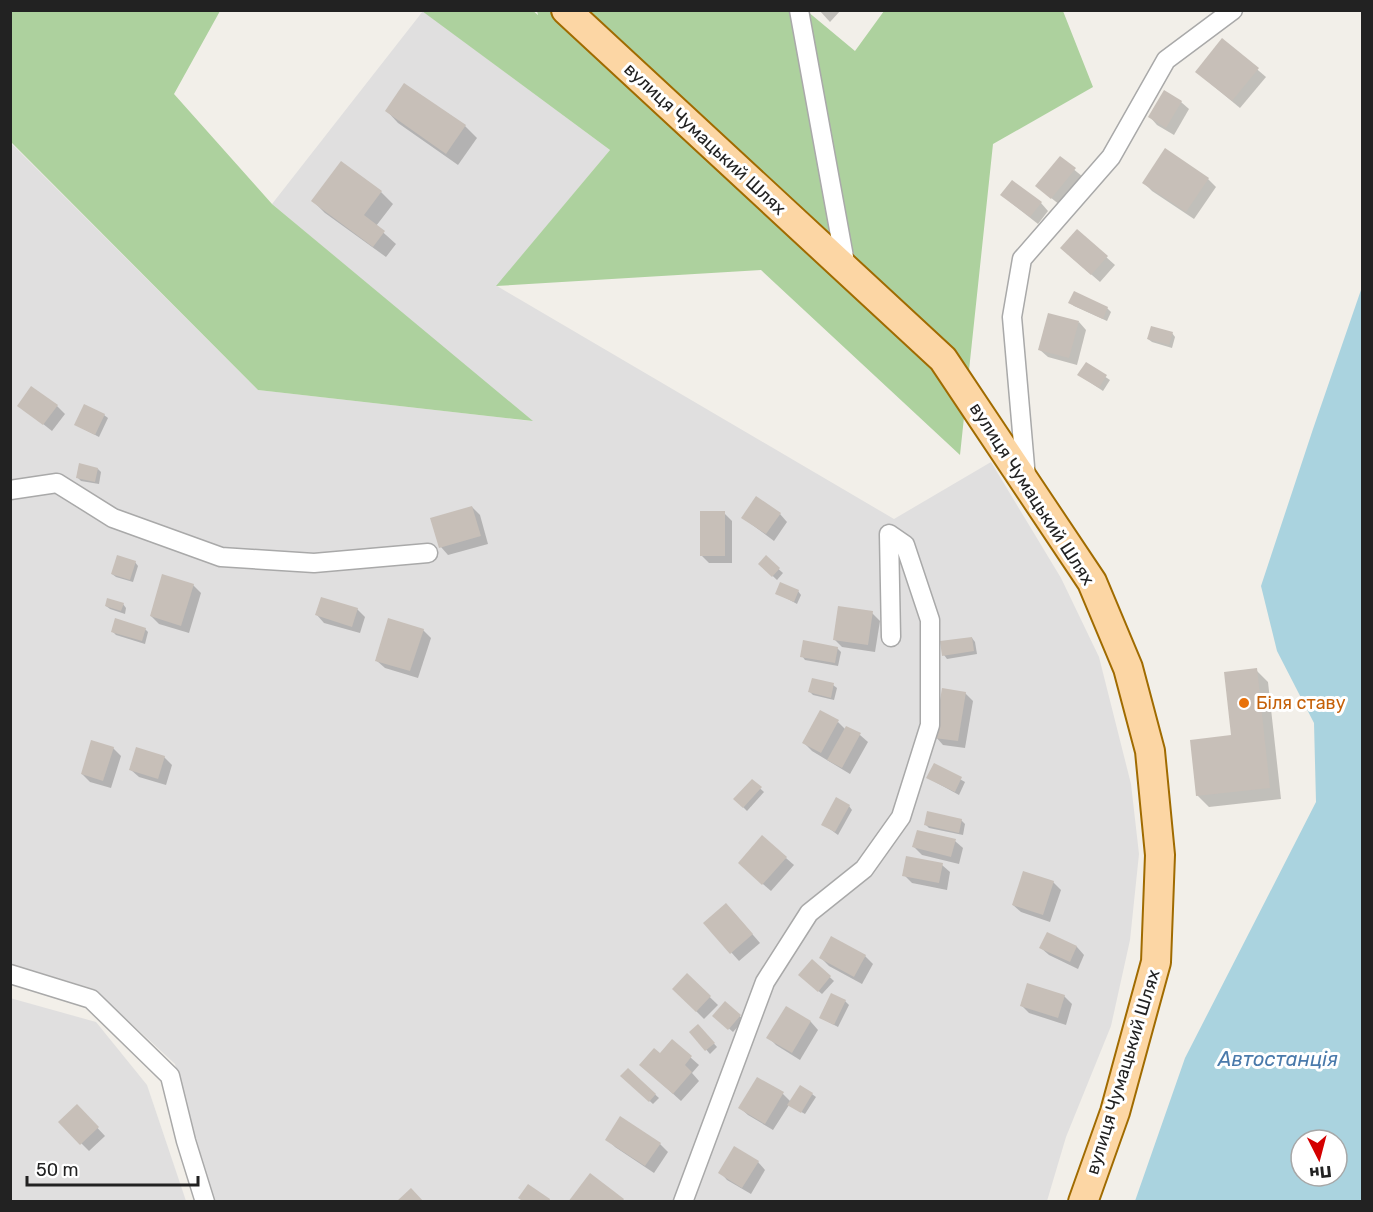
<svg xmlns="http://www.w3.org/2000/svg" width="1373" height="1212" viewBox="0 0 1373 1212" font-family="Rubik,sans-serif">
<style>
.residential{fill:#e0dfdf}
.forest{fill:#add19e}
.water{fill:#aad3df;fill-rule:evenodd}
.shadow{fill:#0003}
.building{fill:#c7bfb8}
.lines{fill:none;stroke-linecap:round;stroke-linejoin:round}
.minor-casing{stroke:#a9a9a9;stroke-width:21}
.primary-casing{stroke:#a06b00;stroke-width:32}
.minor{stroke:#fff;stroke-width:18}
.primary{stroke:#fcd6a4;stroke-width:28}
.food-dot{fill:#e8710a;stroke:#fff;stroke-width:2}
.labels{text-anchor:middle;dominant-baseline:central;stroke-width:6;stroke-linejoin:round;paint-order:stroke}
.street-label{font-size:18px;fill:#222;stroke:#fff}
.food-label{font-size:18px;fill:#c56008;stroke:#fff;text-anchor:start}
.water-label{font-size:20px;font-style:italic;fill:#4a7aab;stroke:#fff}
</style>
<rect width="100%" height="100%" fill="#f2efe9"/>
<g class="residential">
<polygon points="423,11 610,150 497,286 894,519 991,462 1061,578 1099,657 1131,784 1139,854 1130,940 1111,1026 1066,1137 1047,1201 208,1201 175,1064 94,989 11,964 10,142 258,390 531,421 272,204"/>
<polygon points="10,998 96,1022 147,1085 186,1201 11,1201"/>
</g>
<g class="forest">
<polygon points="532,10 538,15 537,11 807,11 855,51 884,11 1063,11 1093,87 993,144 960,455 761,270 496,286 610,150 422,11"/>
<polygon points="10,11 220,11 174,94 272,204 533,421 258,390 11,142"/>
</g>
<path class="water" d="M1362 287V1201H1135L1185 1058 1316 802 1314 723 1277 651 1261 586 1313 429ZM1301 1140H1337V1176H1301Z"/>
<g class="shadow">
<polygon points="819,10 841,10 830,22"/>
<polygon points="1223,40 1266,77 1240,108 1205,79"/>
<polygon points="1181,102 1189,109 1174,135 1157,125 1150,117"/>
<polygon points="387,111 465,126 477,138 458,165 398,123"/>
<polygon points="1165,150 1208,179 1216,187 1194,219 1152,191 1144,183"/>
<polygon points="1060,158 1083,177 1060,205 1045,193"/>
<polygon points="381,192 393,204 376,226 396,244 386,257 325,213 313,201"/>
<polygon points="1010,202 1041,203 1048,211 1038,224"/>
<polygon points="1077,231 1115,265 1100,282 1070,256"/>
<polygon points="1070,303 1107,308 1111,312 1107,321 1074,306"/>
<polygon points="1079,322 1086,330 1077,365 1048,357 1040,350"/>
<polygon points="1172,333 1175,337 1172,348 1152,342 1148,339"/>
<polygon points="1086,364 1110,380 1103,391 1079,375"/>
<polygon points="19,405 57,406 65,414 52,431"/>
<polygon points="104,415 108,418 99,437 76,425"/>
<polygon points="98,469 101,472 99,484 81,481 77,477"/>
<polygon points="472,507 480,515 488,544 448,555 441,547"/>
<polygon points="724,513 732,521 732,563 709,563 701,555"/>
<polygon points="780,514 787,522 774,541 743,518"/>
<polygon points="766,558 783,573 777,580 760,564"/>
<polygon points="135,562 138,566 133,582 116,577 112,574"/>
<polygon points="193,585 201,593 189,633 159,624 151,616"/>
<polygon points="798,591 801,595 797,604 777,593"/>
<polygon points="123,604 126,608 125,614 110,609 106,606"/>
<polygon points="357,609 365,617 360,633 324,623 317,615"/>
<polygon points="872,613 880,621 875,652 842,647 834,639"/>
<polygon points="145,629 148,632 145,644 116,635 113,632"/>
<polygon points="423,630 431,638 418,678 385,668 377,661"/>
<polygon points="972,638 975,642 977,654 947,659 944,655"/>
<polygon points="837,648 841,652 838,666 805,660 802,656"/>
<polygon points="1256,670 1268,682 1281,799 1209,807 1197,795 1233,736"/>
<polygon points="833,685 837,688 834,700 813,695 810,692"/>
<polygon points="965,693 973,701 965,748 943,745 936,737"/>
<polygon points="838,722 846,730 860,735 868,742 850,774 812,751 804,743"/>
<polygon points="113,748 121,756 111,788 90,782 82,774"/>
<polygon points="164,757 172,765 166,785 139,777 131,770"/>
<polygon points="935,765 965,782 959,795 928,778"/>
<polygon points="752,781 764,792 747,811 735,799"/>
<polygon points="849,806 852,810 838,835 823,824"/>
<polygon points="961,820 965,824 963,835 929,828 925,824"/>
<polygon points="955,841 963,848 959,864 922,855 914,847"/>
<polygon points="786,858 794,865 771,891 747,870"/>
<polygon points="942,865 950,872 947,890 912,883 904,875"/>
<polygon points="1053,882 1061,890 1050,922 1021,912 1013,905"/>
<polygon points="734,913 760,943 739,961 705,923"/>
<polygon points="1048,934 1077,947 1084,955 1078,969 1049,955 1041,948"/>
<polygon points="865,956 873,964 862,984 829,966 821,958"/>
<polygon points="812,961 834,981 822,994 800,975"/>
<polygon points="687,975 718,1005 704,1019 674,989"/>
<polygon points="1064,996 1072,1004 1066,1025 1029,1013 1021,1005"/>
<polygon points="845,1001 849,1005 838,1027 821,1018"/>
<polygon points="725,1003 744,1020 733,1032 715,1016"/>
<polygon points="786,1008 811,1022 818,1030 800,1060 776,1045 768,1037"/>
<polygon points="701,1029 717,1047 710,1054 691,1032"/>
<polygon points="672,1041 699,1065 692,1073 699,1081 681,1101 649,1072 660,1055"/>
<polygon points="628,1070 659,1098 653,1104 622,1076"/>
<polygon points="758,1079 783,1094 791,1102 812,1094 816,1097 805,1114 789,1105 773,1130 748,1115 740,1108"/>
<polygon points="77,1106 105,1136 89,1151 60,1122"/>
<polygon points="607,1139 660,1144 668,1152 654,1173 615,1147"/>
<polygon points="758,1162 765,1170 751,1194 727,1180 720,1172"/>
</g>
<g class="building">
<polygon points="1222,38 1259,68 1232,101 1195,72"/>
<polygon points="404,83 466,125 446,154 385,111"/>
<polygon points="1164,90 1182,101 1166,128 1148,117"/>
<polygon points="1165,148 1209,178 1186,212 1142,183"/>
<polygon points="1060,156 1076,168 1051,199 1035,186"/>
<polygon points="341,161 382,191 364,215 385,231 373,247 311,201"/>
<polygon points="1012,180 1042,202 1030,217 1000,195"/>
<polygon points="1077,229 1108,256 1091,275 1060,248"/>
<polygon points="1074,291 1108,307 1103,319 1068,303"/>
<polygon points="1048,313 1079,321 1069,358 1038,350"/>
<polygon points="1151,326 1173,332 1169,345 1147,339"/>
<polygon points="1086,362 1107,375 1099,388 1077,375"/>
<polygon points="31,386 58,405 43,425 17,406"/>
<polygon points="84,404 105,414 95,435 74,425"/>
<polygon points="79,463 98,468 95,482 76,478"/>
<polygon points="756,496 781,513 766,534 741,518"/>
<polygon points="472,506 481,536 439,548 430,518"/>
<rect x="700" y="511" width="25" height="45"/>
<polygon points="117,555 136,561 130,580 111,574"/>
<polygon points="766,555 780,568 772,577 758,564"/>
<polygon points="162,574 194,584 181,626 150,616"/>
<polygon points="780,582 799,590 794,602 775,594"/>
<polygon points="321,597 358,608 352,627 315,615"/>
<polygon points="107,598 124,603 121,611 105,606"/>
<polygon points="838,606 873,611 868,645 833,640"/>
<polygon points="115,618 146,628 142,641 111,632"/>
<polygon points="388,618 424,629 410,671 375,661"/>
<polygon points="972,637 974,651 942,656 940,641"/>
<polygon points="803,640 838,647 835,663 800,657"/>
<polygon points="1257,668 1270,788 1196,796 1190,740 1231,735 1224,672"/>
<polygon points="812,678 834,683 831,698 808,692"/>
<polygon points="942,688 966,692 958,741 934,738"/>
<polygon points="820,710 839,720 821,753 802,743"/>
<polygon points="846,726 861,733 842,768 827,760"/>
<polygon points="91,740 114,747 103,781 81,774"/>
<polygon points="136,747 165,756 158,779 129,770"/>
<polygon points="934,763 962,777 955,792 926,778"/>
<polygon points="752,779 762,787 743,808 733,799"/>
<polygon points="836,797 850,805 835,832 821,825"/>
<polygon points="927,811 962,819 959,833 924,825"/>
<polygon points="917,830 956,839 951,857 912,847"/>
<polygon points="762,835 787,857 762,885 738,863"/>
<polygon points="906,856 943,863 939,883 902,876"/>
<polygon points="1023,871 1054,881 1043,915 1012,905"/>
<polygon points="726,903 753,934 730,954 703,923"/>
<polygon points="1047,932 1077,946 1070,962 1039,948"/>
<polygon points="831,936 866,955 854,977 819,958"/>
<polygon points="812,959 831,976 818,992 798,975"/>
<polygon points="687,973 711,996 696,1012 672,989"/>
<polygon points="1027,983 1065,995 1058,1018 1020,1006"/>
<polygon points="831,993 846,1000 834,1025 819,1018"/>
<polygon points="725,1001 741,1015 728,1030 712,1016"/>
<polygon points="786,1006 811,1021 792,1053 766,1038"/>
<polygon points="698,1024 715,1043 705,1051 689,1032"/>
<polygon points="672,1039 692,1056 685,1065 692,1072 673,1094 639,1065 654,1048 660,1053"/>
<polygon points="628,1068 656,1094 649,1102 620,1076"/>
<polygon points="757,1077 784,1092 765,1124 738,1108"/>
<polygon points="800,1085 813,1093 801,1113 787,1105"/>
<polygon points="77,1104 99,1127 80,1145 58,1122"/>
<polygon points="620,1116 661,1143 645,1166 605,1140"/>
<polygon points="734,1146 759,1161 742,1188 718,1173"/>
<polygon points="590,1173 624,1199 622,1202 568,1202"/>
<polygon points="528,1184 550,1199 549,1202 524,1202 518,1198"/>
<polygon points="411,1188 424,1202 396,1202"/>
</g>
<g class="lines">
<defs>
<g id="minor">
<polyline points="799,10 846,268"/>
<polyline points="1026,478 1012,317 1022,259 1111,157 1166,60 1233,10"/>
<polyline points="10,490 57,483 113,518 221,557 314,563 428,553"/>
<polyline points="10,974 91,999 170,1076 186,1141 205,1202"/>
<polyline points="683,1202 765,982 809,913 864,869 901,817 930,725 930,620 905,545 889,534 891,637"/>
</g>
<polyline id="primary" points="566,10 943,359 1092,582 1128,668 1150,751 1160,855 1156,962 1115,1112 1083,1202"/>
</defs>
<use href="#minor" class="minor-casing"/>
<use href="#primary" class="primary-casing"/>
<use href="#minor" class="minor"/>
<use href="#primary" class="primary"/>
</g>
<circle class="food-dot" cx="1244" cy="703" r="6"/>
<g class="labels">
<g class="street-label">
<text transform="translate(705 139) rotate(43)">вулиця Чумацький Шлях</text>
<text transform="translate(1032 494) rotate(57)">вулиця Чумацький Шлях</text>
<text transform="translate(1123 1072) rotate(-73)">вулиця Чумацький Шлях</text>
</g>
<g class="food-label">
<text x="1256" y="703">Біля ставу</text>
</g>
<g class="water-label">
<text x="1278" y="1059">Автостанція</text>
</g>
</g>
<rect width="1373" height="1212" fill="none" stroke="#222222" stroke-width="24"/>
<g transform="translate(1319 1158) rotate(174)"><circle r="28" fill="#ffffff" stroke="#a7a7a7" stroke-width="1.5"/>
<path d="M0-4.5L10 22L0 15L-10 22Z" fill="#d40000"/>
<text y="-9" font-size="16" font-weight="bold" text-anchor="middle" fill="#222222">Пн</text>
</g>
<path d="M27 1176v9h171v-9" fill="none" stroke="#222222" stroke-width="3"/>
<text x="36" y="1176" font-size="18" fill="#222222" stroke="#ffffff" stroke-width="4.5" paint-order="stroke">50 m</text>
</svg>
